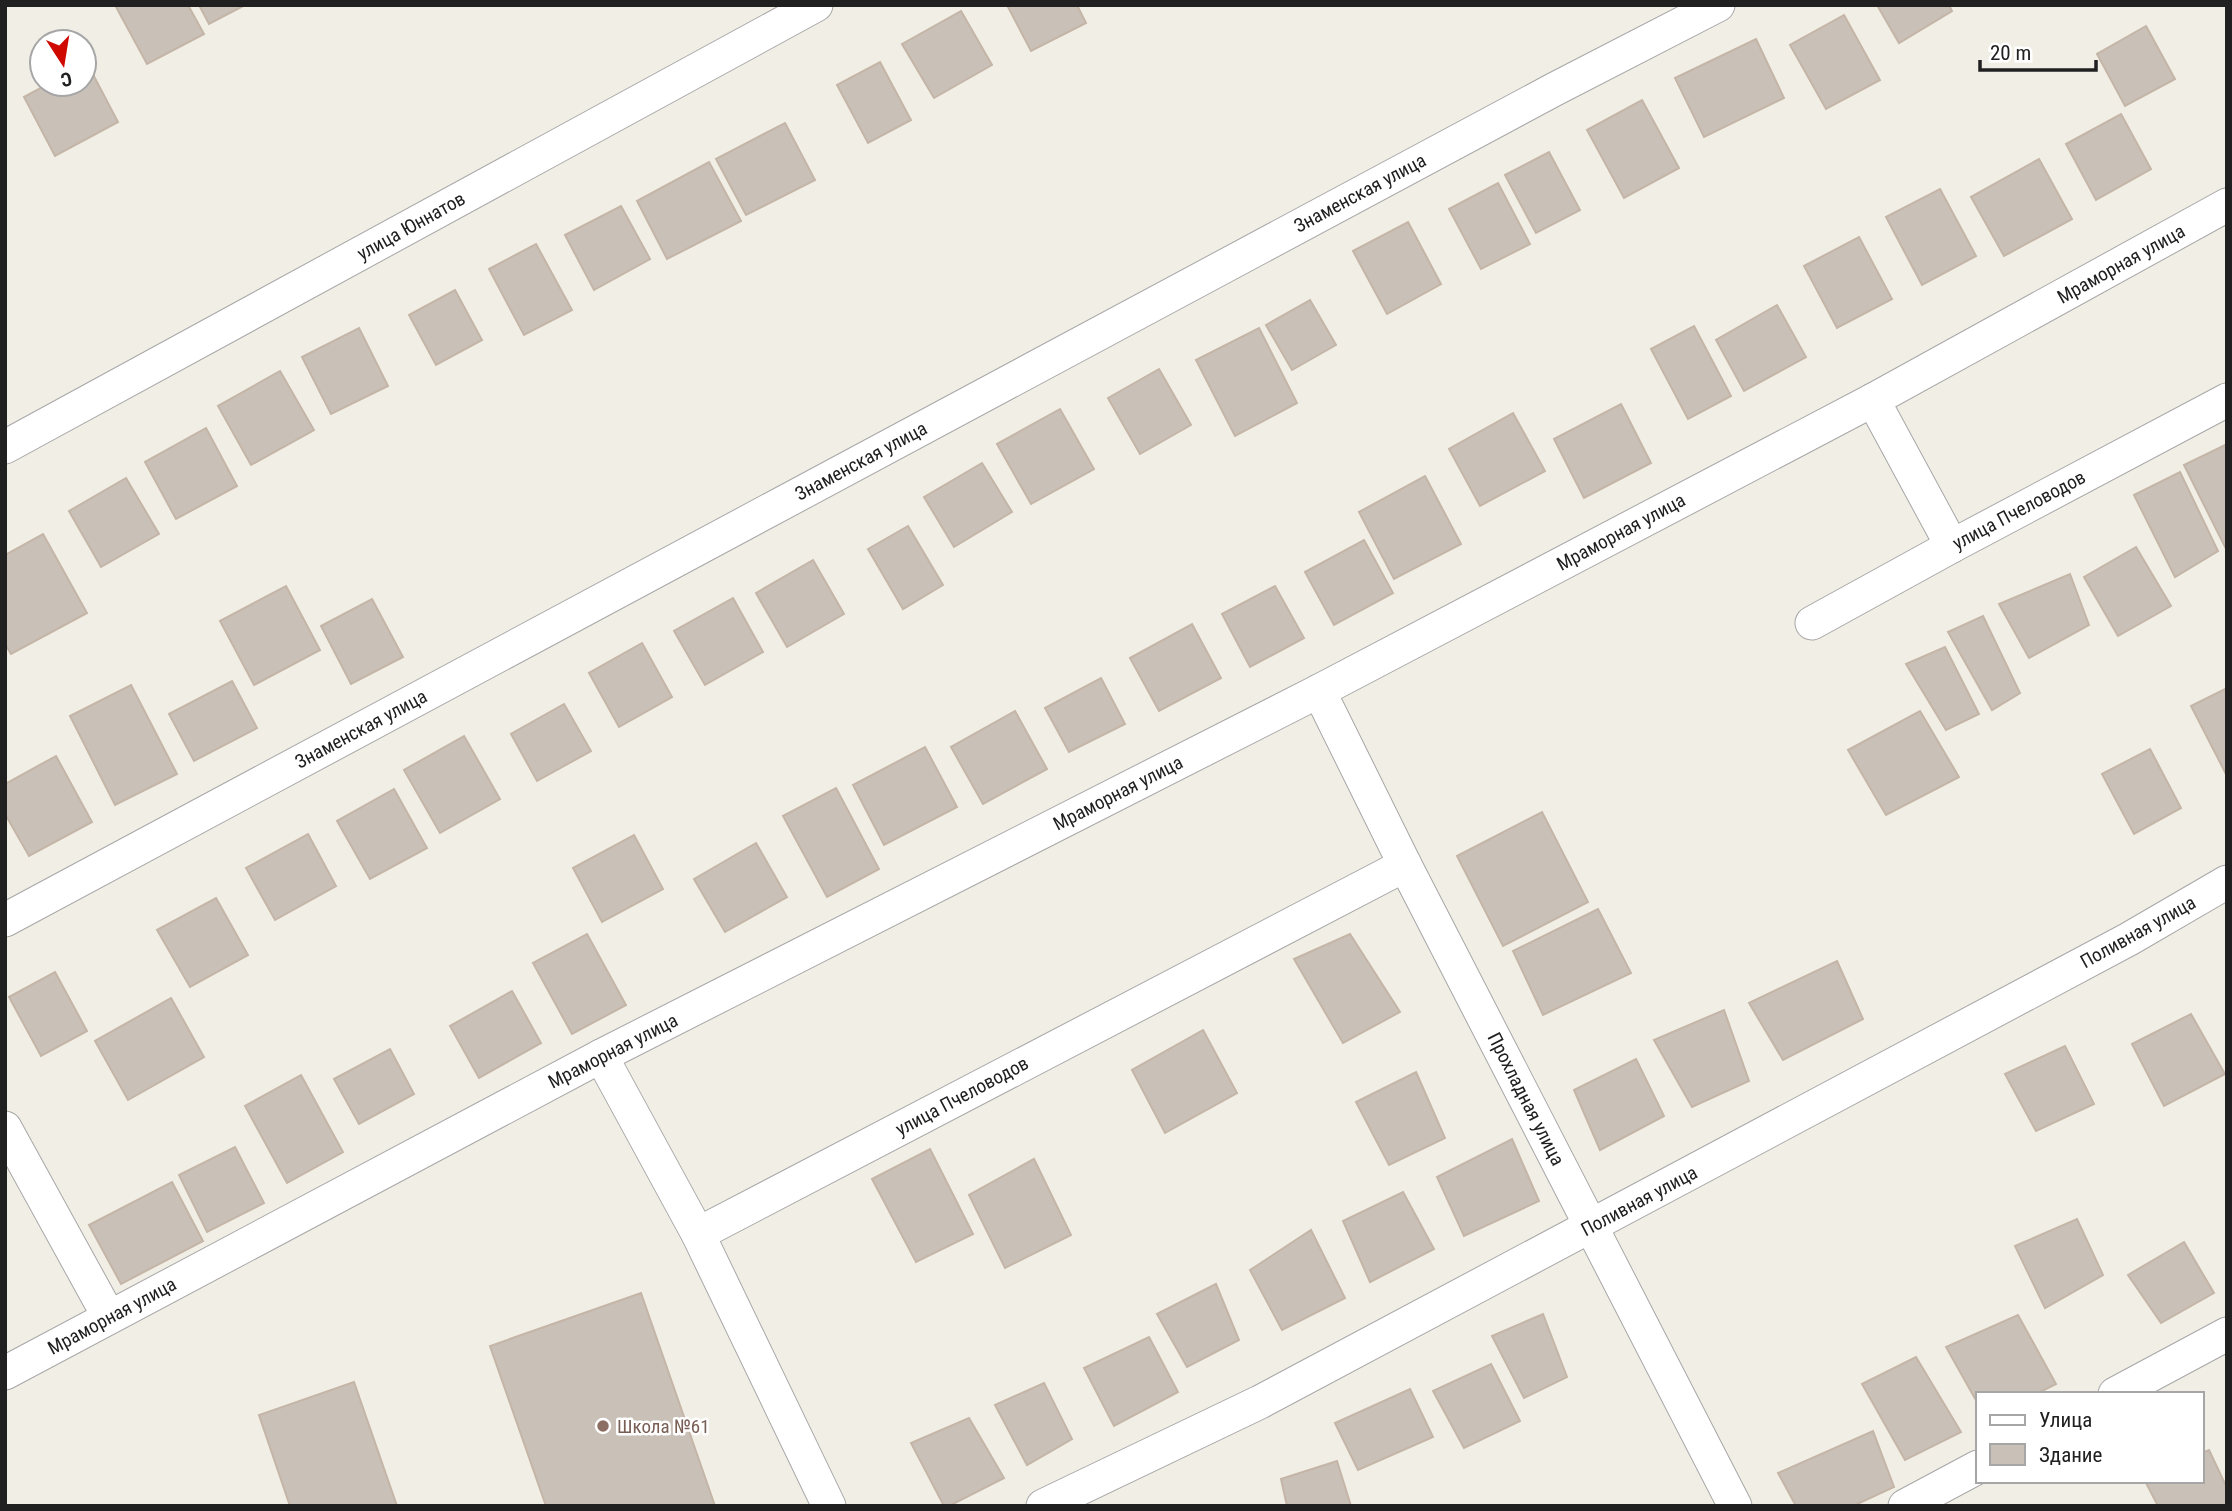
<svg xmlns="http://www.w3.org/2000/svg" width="2232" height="1511" viewBox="0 0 2232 1511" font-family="'Roboto Condensed',sans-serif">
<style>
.building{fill:#c9c0b8;stroke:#c4b5a7;stroke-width:2}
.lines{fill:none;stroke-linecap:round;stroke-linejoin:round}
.street-casing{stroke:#a7a7a7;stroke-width:35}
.street{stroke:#fff;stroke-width:33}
.education-dot{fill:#8d6e63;stroke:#fff;stroke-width:2.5}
.labels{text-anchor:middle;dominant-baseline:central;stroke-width:5;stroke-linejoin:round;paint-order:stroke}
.street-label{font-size:19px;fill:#202020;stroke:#fff}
.education-label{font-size:19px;fill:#785e54;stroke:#fff;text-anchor:start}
</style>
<rect width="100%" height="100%" fill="#f1eee5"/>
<g class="building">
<polygon points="115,5 188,5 204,34 147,64"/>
<polygon points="199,5 245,5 209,24"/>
<polygon points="1007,5 1077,5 1086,23 1031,51"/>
<polygon points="1877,5 1949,5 1952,11 1899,43"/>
<polygon points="961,11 992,65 934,98 902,44"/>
<polygon points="1844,15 1880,80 1826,109 1790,45"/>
<polygon points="2146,26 2175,79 2125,106 2097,54"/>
<polygon points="1756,39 1784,98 1704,137 1675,78"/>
<polygon points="880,62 911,120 868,143 837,85"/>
<polygon points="87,63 118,122 55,156 24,97 48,84 84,84 84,65"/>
<polygon points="1642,100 1679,168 1624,198 1587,130"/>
<polygon points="2121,114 2151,169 2096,200 2066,144"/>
<polygon points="785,123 815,180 746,215 716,159"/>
<polygon points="1549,152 1580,210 1536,233 1505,175"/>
<polygon points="2039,159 2072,219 2004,256 1971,197"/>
<polygon points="709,162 741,221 667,259 637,201"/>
<polygon points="1498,183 1530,244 1481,269 1449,209"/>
<polygon points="1940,189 1976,256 1922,285 1886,217"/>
<polygon points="621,206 650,259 594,290 565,235"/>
<polygon points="1408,222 1441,284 1387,314 1353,251"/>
<polygon points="1859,237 1892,299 1837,328 1804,266"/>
<polygon points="536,244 572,310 524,335 489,269"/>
<polygon points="455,290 482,340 436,365 409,315"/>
<polygon points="1310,300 1336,345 1292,370 1266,325"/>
<polygon points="1777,305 1806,357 1744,391 1716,340"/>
<polygon points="1694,326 1731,396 1688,419 1651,349"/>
<polygon points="359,328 388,386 331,414 302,357"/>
<polygon points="1259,328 1297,403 1235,436 1196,360"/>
<polygon points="1159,369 1191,425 1140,454 1108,398"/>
<polygon points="280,371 314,430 251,465 218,406"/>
<polygon points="1621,404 1651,463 1584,498 1554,439"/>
<polygon points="1060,409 1094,469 1031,504 997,444"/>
<polygon points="1513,413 1545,471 1480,506 1449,449"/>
<polygon points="206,428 237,486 176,519 145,462"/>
<polygon points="2227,444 2227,546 2225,547 2184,465"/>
<polygon points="982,463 1012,512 954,547 924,497"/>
<polygon points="2180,472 2218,551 2175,577 2134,495"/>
<polygon points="1425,476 1461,544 1394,579 1359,512"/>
<polygon points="126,478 159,534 101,567 69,511"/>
<polygon points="908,526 943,585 903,609 868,549"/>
<polygon points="43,534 87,613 11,654 5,644 5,555"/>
<polygon points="1364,540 1393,593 1334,625 1305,572"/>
<polygon points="2136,547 2171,606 2118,636 2084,577"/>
<polygon points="813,560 844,614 787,647 756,593"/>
<polygon points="2070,574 2089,625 2029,658 1999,604"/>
<polygon points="286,586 320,650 254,685 220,621"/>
<polygon points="1275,586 1304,638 1250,667 1222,614"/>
<polygon points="733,598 763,652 705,685 674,631"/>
<polygon points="372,599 403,657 351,684 321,626"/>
<polygon points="1983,616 2020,693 1992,710 1948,632"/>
<polygon points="1192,624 1221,678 1159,711 1130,658"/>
<polygon points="642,643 672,697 619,727 589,673"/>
<polygon points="1945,647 1979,714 1946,730 1906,664"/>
<polygon points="1101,678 1125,724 1069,752 1045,708"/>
<polygon points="232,681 257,728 194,761 169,714"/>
<polygon points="131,685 177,774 115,805 70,716"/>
<polygon points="2227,688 2227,776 2191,706"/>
<polygon points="564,704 591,751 537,781 511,734"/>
<polygon points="1015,711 1047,769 983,804 951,747"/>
<polygon points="1920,711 1959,777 1886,815 1848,750"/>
<polygon points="464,736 500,799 440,833 404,770"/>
<polygon points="925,747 957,807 884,845 853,785"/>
<polygon points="2150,749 2181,808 2134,834 2102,774"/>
<polygon points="56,756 92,822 29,856 5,814 5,784"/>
<polygon points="836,788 879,869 827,897 783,816"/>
<polygon points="394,789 427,848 370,879 337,821"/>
<polygon points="1542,812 1588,902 1503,946 1457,856"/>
<polygon points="308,834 336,886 275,920 246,868"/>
<polygon points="634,835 663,889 602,922 573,868"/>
<polygon points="756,843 787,897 725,932 694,879"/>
<polygon points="216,898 248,955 190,987 157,930"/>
<polygon points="1598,909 1631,973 1543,1015 1513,951"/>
<polygon points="587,934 626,1005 572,1034 533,963"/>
<polygon points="1350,934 1400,1012 1343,1043 1294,959"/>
<polygon points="1837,961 1863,1019 1783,1060 1749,1003"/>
<polygon points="55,972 87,1031 41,1056 9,997"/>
<polygon points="512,991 541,1043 479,1078 450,1026"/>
<polygon points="171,998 204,1057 128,1100 95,1041"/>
<polygon points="1724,1010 1749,1081 1692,1107 1654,1040"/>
<polygon points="2191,1014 2225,1074 2164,1106 2132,1044"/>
<polygon points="1203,1030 1237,1093 1165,1133 1132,1070"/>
<polygon points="2065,1046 2094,1104 2036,1131 2005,1074"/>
<polygon points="390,1049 414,1094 359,1124 334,1079"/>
<polygon points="1636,1059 1664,1116 1600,1150 1574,1090"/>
<polygon points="1416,1072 1445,1138 1389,1165 1356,1102"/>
<polygon points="301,1075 343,1152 287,1183 245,1106"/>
<polygon points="1512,1139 1539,1201 1464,1236 1437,1177"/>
<polygon points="235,1147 264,1203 207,1232 179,1175"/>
<polygon points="930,1149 973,1234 916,1262 872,1179"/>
<polygon points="1034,1159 1071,1235 1005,1268 969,1195"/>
<polygon points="172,1182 203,1241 121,1284 89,1225"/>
<polygon points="1403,1192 1434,1249 1370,1282 1343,1221"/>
<polygon points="2077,1219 2103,1275 2045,1308 2015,1246"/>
<polygon points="1311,1230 1345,1298 1282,1330 1250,1270"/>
<polygon points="2184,1242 2214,1293 2161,1323 2128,1275"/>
<polygon points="1216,1284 1239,1340 1187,1367 1157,1314"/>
<polygon points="641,1293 715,1506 546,1506 490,1346"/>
<polygon points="1543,1314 1567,1377 1524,1398 1492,1336"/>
<polygon points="2018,1315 2056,1384 2036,1394 1978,1394 1978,1404 1946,1347"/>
<polygon points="1149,1337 1178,1392 1114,1426 1084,1368"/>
<polygon points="1916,1357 1961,1432 1905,1460 1862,1384"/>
<polygon points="1491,1364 1520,1421 1464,1448 1433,1391"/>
<polygon points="354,1382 397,1506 290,1506 259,1415"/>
<polygon points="1044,1383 1072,1439 1027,1465 995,1405"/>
<polygon points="1410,1389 1433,1437 1358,1470 1335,1423"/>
<polygon points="969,1418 1004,1478 949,1506 944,1506 911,1443"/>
<polygon points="1873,1431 1894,1487 1853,1506 1796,1506 1778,1473"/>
<polygon points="2209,1450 2227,1488 2227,1506 2158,1506 2146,1483 2150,1481 2202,1481 2202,1453"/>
<polygon points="1337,1461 1351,1506 1287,1506 1281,1479"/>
</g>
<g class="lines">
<defs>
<g id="street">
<polyline points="1873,400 1952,546"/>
<polyline points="5,447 816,5"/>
<polyline points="1812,623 1952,546 2227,400"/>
<polyline points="1319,691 1405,865 1735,1506"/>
<polyline points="5,920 1555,89 1718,5"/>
<polyline points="601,1056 698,1234 1405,865"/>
<polyline points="5,1128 109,1317"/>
<polyline points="698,1234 829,1506"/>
<polyline points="5,1373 601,1056 1319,691 1873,400 2227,205"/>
<polyline points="2115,1394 2227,1334"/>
<polyline points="1043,1506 1260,1402 2129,939 2227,882"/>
<polyline points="1905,1506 1978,1467"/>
</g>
</defs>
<use href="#street" class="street-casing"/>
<use href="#street" class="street"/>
</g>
<circle class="education-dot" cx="603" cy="1426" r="7"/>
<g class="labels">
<g class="street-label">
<text transform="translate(1360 193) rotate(-28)">Знаменская улица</text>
<text transform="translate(411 226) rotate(-29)">улица Юннатов</text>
<text transform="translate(2121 264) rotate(-29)">Мраморная улица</text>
<text transform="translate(861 461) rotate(-28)">Знаменская улица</text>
<text transform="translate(2019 510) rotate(-28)">улица Пчеловодов</text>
<text transform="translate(1621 532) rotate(-28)">Мраморная улица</text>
<text transform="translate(361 729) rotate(-28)">Знаменская улица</text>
<text transform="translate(1118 793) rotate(-27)">Мраморная улица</text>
<text transform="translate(2138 932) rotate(-29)">Поливная улица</text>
<text transform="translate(613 1051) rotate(-27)">Мраморная улица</text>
<text transform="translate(962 1096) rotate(-28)">улица Пчеловодов</text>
<text transform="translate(1526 1099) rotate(63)">Прохладная улица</text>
<text transform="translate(1639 1201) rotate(-28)">Поливная улица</text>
<text transform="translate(112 1316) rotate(-28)">Мраморная улица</text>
</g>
<g class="education-label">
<text x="617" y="1426">Школа №61</text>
</g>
</g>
<rect width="2232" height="1511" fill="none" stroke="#202020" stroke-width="14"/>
<rect x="1976" y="1392" width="228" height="91" fill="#ffffff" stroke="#a6a6a6" stroke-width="2"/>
<rect x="1990" y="1415" width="35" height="10" fill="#ffffff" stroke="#a6a6a6" stroke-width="2"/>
<text x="2039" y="1427" font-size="21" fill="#202020">Улица</text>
<rect x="1990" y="1444" width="35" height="21" fill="#c9c0b8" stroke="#a6a6a6" stroke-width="2"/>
<text x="2039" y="1462" font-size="21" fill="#202020">Здание</text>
<g transform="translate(63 63) rotate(168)"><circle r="33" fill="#ffffff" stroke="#a6a6a6" stroke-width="2"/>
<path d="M0-5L12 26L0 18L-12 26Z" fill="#cf0900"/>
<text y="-10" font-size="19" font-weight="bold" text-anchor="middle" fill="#202020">С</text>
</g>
<path d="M1980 60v10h116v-10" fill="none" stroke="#202020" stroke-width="3.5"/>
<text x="1990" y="60" font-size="21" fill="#202020" stroke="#ffffff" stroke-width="5" paint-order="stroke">20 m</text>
</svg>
